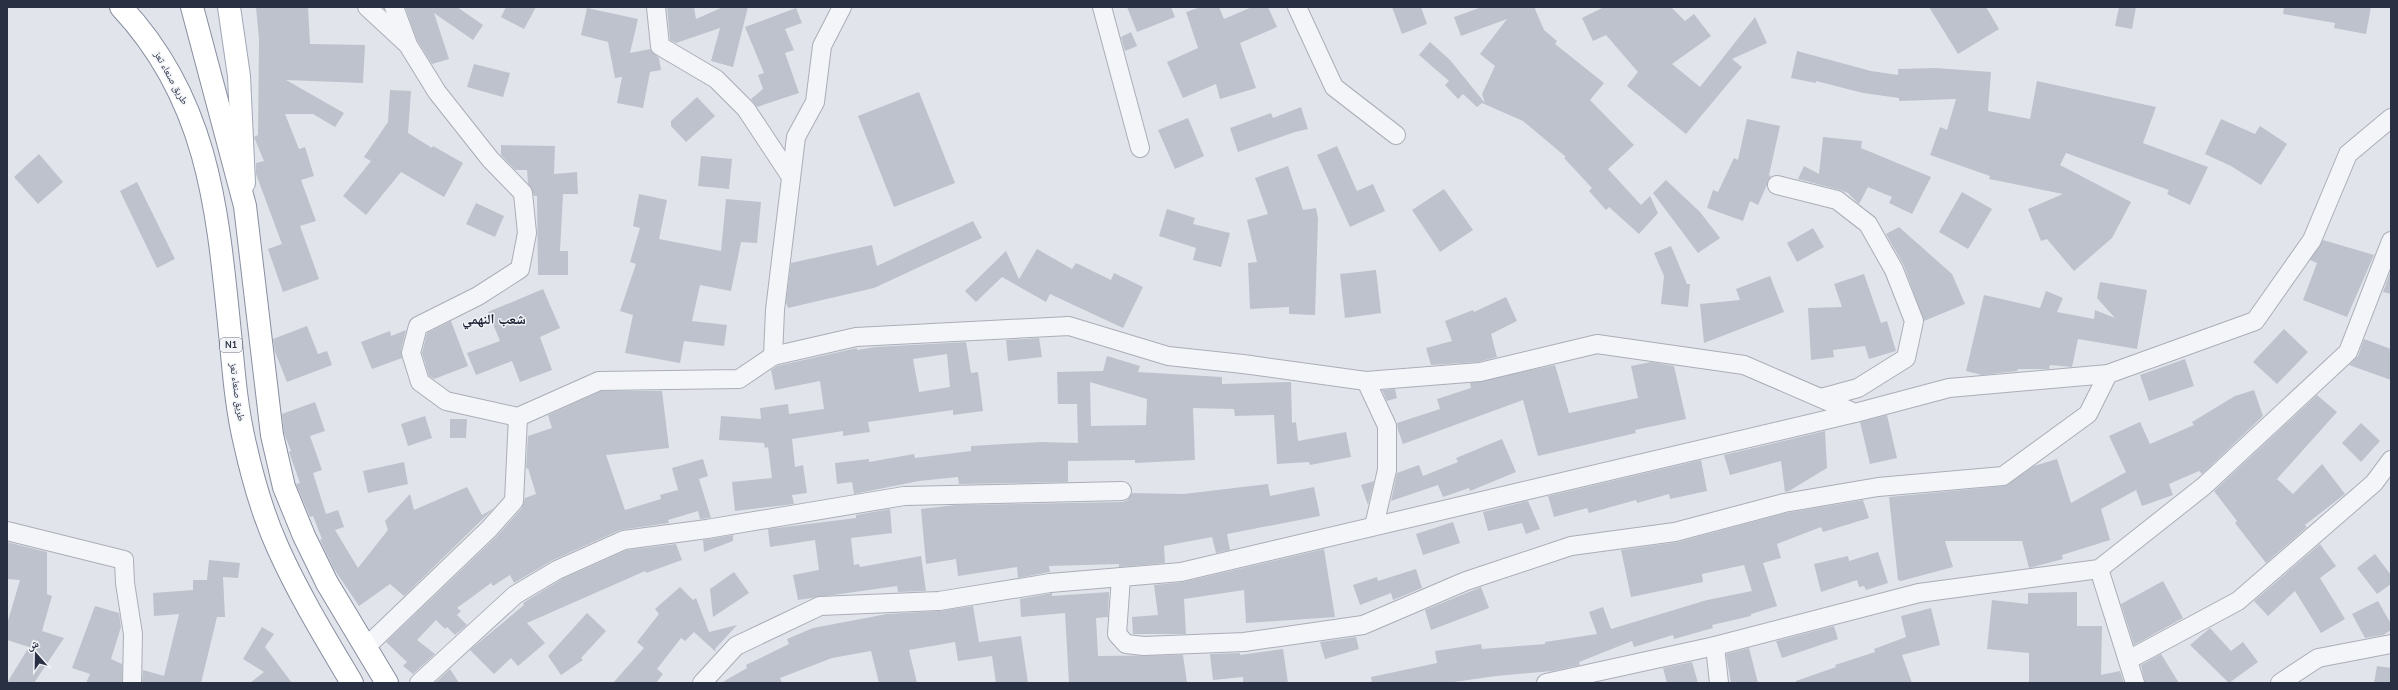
<svg xmlns="http://www.w3.org/2000/svg" width="2398" height="690" viewBox="0 0 2398 690" font-family="'Nunito Sans','Noto Naskh Arabic',sans-serif">
<style>
.building{fill:#bec2cd;fill-rule:evenodd}
.lines{fill:none;stroke-linecap:round;stroke-linejoin:round}
.minor-casing{stroke:#aaaeb8;stroke-width:20}
.primary-casing{stroke:#a0a7b6;stroke-width:24}
.trunk-casing{stroke:#888fa1;stroke-width:24}
.minor{stroke:#f4f5f8;stroke-width:18}
.primary{stroke:#fff;stroke-width:22}
.trunk{stroke:#fff;stroke-width:22}
.labels{text-anchor:middle;dominant-baseline:central;stroke-width:3;stroke-linejoin:round;paint-order:stroke}
.shield{fill:#f1f3f7;stroke:#656a79;stroke-width:1}
.shield-label{font-size:9px;font-weight:bold;fill:#293043}
.street-label{font-size:10px;fill:#293043;stroke:#f1f3f7}
.district-label{font-size:14px;font-weight:bold;fill:#1b2133;stroke:#f1f3f7}
</style>
<rect width="100%" height="100%" fill="#e1e4ea"/>
<g class="building">
<polygon points="256,7 308,7 310,44 365,45 363,83 286,80 344,113 335,127 313,114 285,114 299,149 305,147 314,176 301,180 316,221 300,226 319,279 283,292 268,249 282,244 256,174 256,163 264,161 254,137 258,135 259,39"/>
<polygon points="405,7 457,7 483,25 473,40 434,13 449,59 432,64 417,40"/>
<polygon points="506,7 536,7 524,29 501,17"/>
<polygon points="667,7 694,7 696,19 723,7 748,7 733,67 711,61 720,28 676,43 670,40"/>
<polygon points="1127,7 1171,7 1175,17 1137,32"/>
<polygon points="1201,7 1219,7 1224,19 1252,7 1268,7 1277,27 1240,43 1256,88 1220,99 1216,84 1183,98 1167,62 1198,48 1186,12"/>
<polygon points="1392,7 1421,7 1427,24 1402,34"/>
<polygon points="1482,7 1536,7 1535,9 1544,30 1557,41 1555,44 1604,83 1590,100 1634,145 1608,169 1641,205 1650,196 1658,213 1639,234 1609,207 1606,210 1589,191 1592,188 1564,158 1566,157 1523,121 1482,103 1477,107 1463,94 1458,99 1445,85 1449,81 1419,55 1430,42 1450,60 1485,103 1482,94 1495,66 1480,54 1507,19 1461,36 1454,17"/>
<polygon points="1604,7 1671,7 1685,21 1694,14 1711,36 1672,64 1700,87 1755,17 1767,43 1732,59 1742,67 1686,134 1627,86 1638,72 1606,35 1593,41 1582,18"/>
<polygon points="1929,7 1986,7 1999,29 1958,54"/>
<polygon points="2119,7 2136,7 2132,29 2115,26"/>
<polygon points="2284,7 2371,7 2366,34 2334,28 2335,23 2283,14"/>
<polygon points="587,8 638,19 630,53 650,49 659,58 661,70 650,72 643,108 617,103 622,77 615,78 608,42 581,35"/>
<polygon points="796,8 802,23 785,29 794,50 785,53 799,93 757,107 751,99 763,89 758,75 764,73 745,27"/>
<polygon points="1131,32 1137,46 1125,51 1121,37"/>
<polygon points="1797,51 1871,71 1898,75 1898,69 1935,68 1991,72 1988,111 2030,119 2037,81 2156,107 2143,143 2208,167 2190,205 2167,194 2169,190 2066,153 2060,165 2131,202 2112,238 2074,271 2047,239 2041,241 2028,209 2063,194 1989,179 1990,176 1930,155 1940,127 1947,130 1956,99 1899,101 1899,98 1863,93 1816,81 1816,83 1791,78"/>
<polygon points="474,64 510,73 503,97 467,87"/>
<polygon points="390,90 411,91 408,133 432,148 433,146 463,163 444,197 401,172 366,215 343,196 371,161 364,157 388,122"/>
<polygon points="919,92 955,183 894,207 858,116"/>
<polygon points="697,97 715,116 686,142 671,126 671,121"/>
<polygon points="1301,107 1308,129 1295,132 1238,152 1230,128 1271,113 1273,118"/>
<polygon points="1188,118 1204,156 1175,169 1158,130"/>
<polygon points="1747,119 1780,126 1769,175 1771,176 1758,205 1750,201 1743,221 1707,208 1713,190 1718,192 1734,158 1738,160"/>
<polygon points="2221,119 2255,134 2260,126 2287,144 2261,185 2231,166 2205,154"/>
<polygon points="1823,137 1862,141 1861,148 1931,177 1912,214 1889,203 1892,197 1868,187 1859,204 1848,193 1840,190 1798,179 1804,166 1819,174"/>
<polygon points="501,145 555,146 554,174 577,172 578,194 563,194 560,251 568,251 568,275 538,275 537,196 534,196 528,183 527,170 515,170 501,155"/>
<polygon points="1337,146 1357,191 1373,184 1385,211 1350,227 1317,155"/>
<polygon points="39,154 63,182 38,204 14,177"/>
<polygon points="701,156 732,159 729,189 698,186"/>
<polygon points="1288,166 1303,210 1316,208 1318,219 1315,315 1289,314 1289,307 1250,309 1248,263 1257,262 1247,220 1268,214 1255,178"/>
<polygon points="1666,180 1700,212 1720,238 1698,253 1653,193"/>
<polygon points="137,182 175,259 157,268 120,191"/>
<polygon points="1444,189 1473,230 1440,252 1412,210"/>
<polygon points="1962,192 1992,209 1968,249 1939,232"/>
<polygon points="639,194 667,200 659,239 721,251 726,199 761,202 757,243 741,242 731,291 700,285 692,321 727,325 724,346 684,341 680,363 625,353 633,315 620,311 636,264 630,262 640,228 633,226"/>
<polygon points="476,203 504,216 495,237 466,224"/>
<polygon points="1167,209 1195,218 1193,224 1230,233 1221,267 1193,260 1196,248 1159,236"/>
<polygon points="973,221 982,238 874,288 788,308 786,302 791,263 872,245 877,266"/>
<polygon points="1899,227 1952,274 1965,304 1924,321 1904,266 1886,234"/>
<polygon points="1813,228 1824,247 1797,262 1787,243"/>
<polygon points="2323,240 2374,255 2347,317 2303,300 2317,263 2310,260"/>
<polygon points="1671,246 1687,284 1690,284 1688,307 1661,304 1664,276 1654,253"/>
<polygon points="1037,249 1072,269 1076,263 1111,280 1114,273 1143,287 1123,328 1050,294 1046,302 1002,277 976,302 965,291 1006,251 1019,279"/>
<polygon points="1376,270 1381,313 1345,318 1340,274"/>
<polygon points="2391,270 2391,294 2383,292"/>
<polygon points="1864,274 1881,323 1887,321 1896,351 1869,359 1865,346 1833,350 1834,357 1811,360 1808,308 1842,307 1834,284"/>
<polygon points="1770,276 1784,312 1704,343 1700,304 1740,300 1736,289"/>
<polygon points="2100,282 2147,290 2137,349 2078,339 2072,367 2050,365 2049,369 2018,369 2017,371 1982,375 1966,371 1984,295 2040,308 2046,291 2063,298 2057,312 2094,319 2095,310 2115,318 2097,298"/>
<polygon points="543,289 560,328 540,337 552,370 520,382 512,361 476,375 467,353 500,341 488,312"/>
<polygon points="1506,297 1517,321 1491,334 1497,357 1478,362 1431,365 1426,348 1452,341 1445,321 1473,310 1474,312"/>
<polygon points="451,321 468,366 434,379 429,376 422,353 427,333"/>
<polygon points="307,326 318,354 327,351 332,365 287,382 275,352 273,339"/>
<polygon points="2284,329 2308,352 2277,384 2253,362"/>
<polygon points="406,330 401,350 402,358 372,369 361,342 390,331 391,336"/>
<polygon points="1039,338 1042,357 1008,361 1006,340"/>
<polygon points="2364,339 2391,349 2391,380 2349,365 2358,356"/>
<path d="M966 342 971 373 978 372 983 411 953 415V410L868 422 870 432 843 436V431L792 439 795 467 803 465 807 493 792 495 794 504 735 511 732 482 772 478 768 447 765 448 764 443 719 440 721 416 761 419 760 408 788 404 789 414 824 409 820 381 775 390 771 370 777 366 857 348V350L875 347ZM947 354 950 387 919 392 913 359Z"/>
<path d="M1107 356 1140 366 1138 372 1222 377V384L1291 382 1292 423 1296 422 1298 441 1346 432 1351 457 1310 465 1309 462 1277 464 1274 415 1235 416 1234 409 1193 408 1195 460 1135 463V460L1068 461V482L959 484 958 477 919 481 854 494 852 482 837 484 835 463 869 459V462L914 454 915 458 971 451V446L1041 442 1078 443 1077 404H1058L1057 372 1103 371ZM1090 382 1147 399 1146 425 1091 426Z"/>
<polygon points="2185,359 2194,386 2149,401 2140,375"/>
<polygon points="1651,362 1674,366 1686,419 1635,430 1636,433 1538,456 1523,400 1403,444 1398,430 1397,423 1440,409 1437,399 1471,388 1470,383 1555,365 1569,413 1638,398 1631,366"/>
<polygon points="1395,389 1397,398 1387,401 1382,390"/>
<polygon points="2254,390 2263,416 2202,474 2199,471 2169,484 2173,495 2142,506 2136,490 2101,509 2110,540 2062,555 2063,559 2029,568 2022,541 1945,541 1953,567 1901,581 1898,580 1889,497 2004,486 2034,466 2057,459 2071,503 2126,472 2109,436 2140,422 2150,444 2194,425 2192,422 2235,396"/>
<polygon points="601,391 662,391 669,448 606,455 625,510 661,499 660,495 678,490 672,468 703,459 708,476 699,479 711,518 700,519 698,511 668,520 669,523 620,530 553,560 514,583 510,575 493,586 491,583 457,608 461,611 457,615 467,625 455,635 447,627 445,629 436,620 417,640 435,654 413,674 403,666 407,662 386,642 497,536 522,508 525,498 536,494 528,468 526,469 528,436 552,428 548,415"/>
<polygon points="2317,395 2337,412 2277,479 2293,494 2322,464 2345,494 2305,525 2307,527 2266,563 2235,523 2237,521 2214,491"/>
<polygon points="315,402 325,431 310,436 322,470 313,473 326,514 338,510 344,527 335,530 358,568 388,530 385,521 410,494 414,510 467,487 482,515 494,508 404,596 390,584 359,606 334,569 320,540 322,539 313,516 310,517 296,484 300,483 289,452 291,451 284,433 282,414"/>
<polygon points="1887,415 1897,458 1870,464 1860,422"/>
<polygon points="425,416 432,438 408,446 401,424"/>
<polygon points="450,419 467,419 466,438 450,438"/>
<polygon points="2361,423 2380,441 2361,462 2342,443"/>
<polygon points="1825,431 1827,468 1789,491 1785,492 1781,461 1730,475 1724,455"/>
<polygon points="1502,439 1516,472 1470,491 1469,488 1443,497 1438,485 1391,501 1397,473 1419,465 1423,476 1458,462 1456,458"/>
<polygon points="1701,460 1707,491 1670,499 1669,494 1637,503 1636,500 1589,513 1587,508 1554,517 1548,496"/>
<polygon points="404,462 408,484 368,493 363,471"/>
<polygon points="1374,481 1368,505 1361,485"/>
<polygon points="1268,484 1270,496 1314,487 1320,516 1227,534 1230,550 1216,553 1212,537 1164,546 1165,563 1119,567 1119,564 1049,566 1050,572 1018,578 1017,567 958,576 956,559 926,564 921,509 956,505 1122,502 1128,500 1132,493 1184,494"/>
<polygon points="1863,500 1869,518 1823,532 1821,527 1777,544 1781,558 1763,563 1777,606 1751,614 1751,616 1712,625 1713,628 1674,639 1673,635 1634,647 1632,641 1579,662 1580,665 1553,671 1496,676 1447,683 1372,683 1371,677 1437,663 1435,651 1481,644 1482,649 1545,644 1545,642 1597,634 1589,612 1603,607 1611,629 1707,600 1752,591 1744,565 1702,574 1703,582 1631,597 1621,550 1678,542 1786,513"/>
<polygon points="1528,501 1540,529 1526,534 1522,523 1488,531 1483,512"/>
<polygon points="890,509 892,533 851,538 854,565 859,564 860,567 921,556 926,591 898,592 897,586 798,600 793,575 819,570 815,540 770,547 768,529 856,518 856,515"/>
<polygon points="1453,522 1460,543 1423,555 1416,534"/>
<polygon points="733,535 733,541 704,552 703,540"/>
<polygon points="7,542 47,552 47,594 52,596 42,631 64,638 34,683 7,683 29,647 7,640 7,624 20,580 7,579"/>
<polygon points="676,544 682,560 646,573 645,571 527,623 545,643 518,666 511,658 494,674 470,650 524,605 523,603 562,579 627,550"/>
<polygon points="2320,544 2336,566 2320,578 2345,619 2321,633 2295,591 2268,616 2254,601"/>
<polygon points="1324,549 1335,617 1246,623 1244,590 1184,599 1186,634 1133,634 1132,617 1158,615 1154,585 1183,582"/>
<polygon points="1878,552 1888,583 1866,590 1864,586 1859,587 1857,580 1821,592 1814,564 1848,556 1849,561"/>
<polygon points="2375,554 2391,575 2391,584 2377,594 2357,568"/>
<polygon points="209,560 240,563 238,578 223,577 225,617 217,617 201,683 142,683 143,670 164,676 179,614 154,616 153,593 193,590 193,580 207,580"/>
<polygon points="1416,569 1422,588 1434,583 1393,600 1391,593 1360,605 1353,585 1377,577 1378,581"/>
<polygon points="734,572 749,593 713,617 710,589"/>
<polygon points="2163,581 2183,618 2134,645 2121,604"/>
<polygon points="680,587 693,600 696,598 709,632 737,625 715,649 716,652 694,632 685,641 681,638 657,669 663,674 656,683 613,683 644,648 637,642 659,614 655,609"/>
<polygon points="1481,587 1489,608 1431,630 1425,610"/>
<polygon points="1109,592 1108,617 1096,618 1098,656 1183,655 1187,683 1069,683 1065,613 1021,617 1020,599 1052,593 1052,596"/>
<polygon points="2077,592 2077,626 2102,626 2101,675 2120,671 2124,683 2029,683 2029,653 1987,649 1992,600 2028,604 2028,593"/>
<polygon points="2378,601 2391,624 2391,630 2383,635 2365,638 2352,614"/>
<polygon points="95,606 119,613 121,627 111,659 122,664 122,683 86,683 90,674 72,668"/>
<polygon points="973,606 979,642 1021,636 1028,683 996,683 992,656 958,661 955,642 909,650 917,683 879,683 871,651 832,658 780,678 782,683 721,683 747,668 746,665 789,644 787,639 813,628 887,614 939,611"/>
<polygon points="1931,608 1940,645 1902,655 1912,683 1796,683 1796,681 1836,667 1835,665 1875,652 1874,649 1906,637 1901,616"/>
<polygon points="587,613 606,631 581,658 583,660 561,675 548,656"/>
<polygon points="1834,626 1838,639 1782,658 1776,641"/>
<polygon points="262,627 274,634 265,647 292,683 250,683 264,672 243,659"/>
<polygon points="2210,628 2231,651 2243,642 2258,662 2229,683 2190,645"/>
<polygon points="1356,637 1359,649 1325,659 1320,642"/>
<polygon points="1749,648 1758,683 1731,683 1726,654"/>
<polygon points="1283,649 1288,683 1243,683 1243,677 1213,680 1210,654 1240,653 1240,655"/>
<polygon points="2161,654 2179,683 2145,683 2141,665"/>
<polygon points="1692,662 1698,683 1667,683 1663,668"/>
<polygon points="2377,666 2391,668 2391,683 2374,683"/>
<polygon points="450,669 459,683 435,683"/>
</g>
<g class="lines">
<defs>
<g id="minor">
<polyline points="367,7 408,45 437,92 490,159 523,193 527,233 520,269 478,296 418,326 411,353 420,382 446,401 518,417 599,381 739,379 773,356 856,337 1069,326 1168,356 1243,364 1366,381 1480,372 1597,344 1744,365 1855,413 1949,388 2108,374 2255,321 2312,240 2348,154 2391,118"/>
<polyline points="394,7 407,42"/>
<polyline points="656,7 660,46 716,79 746,109 791,177"/>
<polyline points="1102,7 1140,148"/>
<polyline points="1297,7 1334,87 1396,135"/>
<polyline points="1777,185 1837,200 1868,224 1894,270 1914,321 1906,358 1858,388 1821,398"/>
<polyline points="773,356 775,310 796,137 815,102 822,46 842,7"/>
<polyline points="1366,381 1387,426 1387,470 1374,526"/>
<polyline points="7,531 124,560 125,583 133,634 132,683"/>
<polyline points="2099,569 2135,683"/>
<polyline points="1121,577 1117,634 1126,644 1144,646 1244,642 1363,625 1466,581 1571,546 1675,532 1784,503 1878,487 2003,476 2088,414 2108,374"/>
<polyline points="1715,646 1719,683"/>
<polyline points="366,647 489,529 514,501 518,417"/>
<polyline points="2128,660 2238,601 2374,483 2391,460"/>
<polyline points="419,683 515,595 557,570 624,540 707,529 904,496 1122,491"/>
<polyline points="702,683 736,646 820,606 939,601 1050,583 1181,572 1855,413"/>
<polyline points="1546,683 1715,646 1919,593 2099,569 2204,486 2348,352 2391,241"/>
<polyline points="2280,683 2318,658 2391,644"/>
</g>
<polyline id="primary" points="229,7 239,76 244,183"/>
<g id="trunk">
<path d="M121 7C212 104 218 218 231 343 234 376 237 411 245 444 253 480 263 515 278 548 299 595 326 639 352 683"/>
<polyline points="192,7 245,206 272,435 284,487 304,536 327,583 387,683"/>
</g>
</defs>
<use href="#minor" class="minor-casing"/>
<use href="#primary" class="primary-casing"/>
<use href="#trunk" class="trunk-casing"/>
<use href="#minor" class="minor"/>
<use href="#primary" class="primary"/>
<use href="#trunk" class="trunk"/>
</g>
<g class="labels">
<rect class="shield" x="220" y="338" width="22" height="14" rx="3"/>
<g class="shield-label">
<text x="231" y="345">N1</text>
</g>
<g class="street-label">
<text transform="translate(171 78) rotate(61)">طريق صنعاء تعز</text>
<text transform="translate(237 392) rotate(82)">طريق صنعاء تعز</text>
</g>
<g class="district-label">
<text x="494" y="319">شعب النهمي</text>
</g>
</g>
<rect width="2398" height="690" fill="none" stroke="#293043" stroke-width="16"/>
<g transform="translate(36 654) rotate(340)" stroke="#f1f3f7" stroke-width="3" paint-order="stroke">
<path d="M0-3L7 15L0 10L-7 15Z" fill="#293043"/>
<text y="-6" font-size="11" font-weight="bold" text-anchor="middle" fill="#293043">ش</text>
</g>
</svg>
